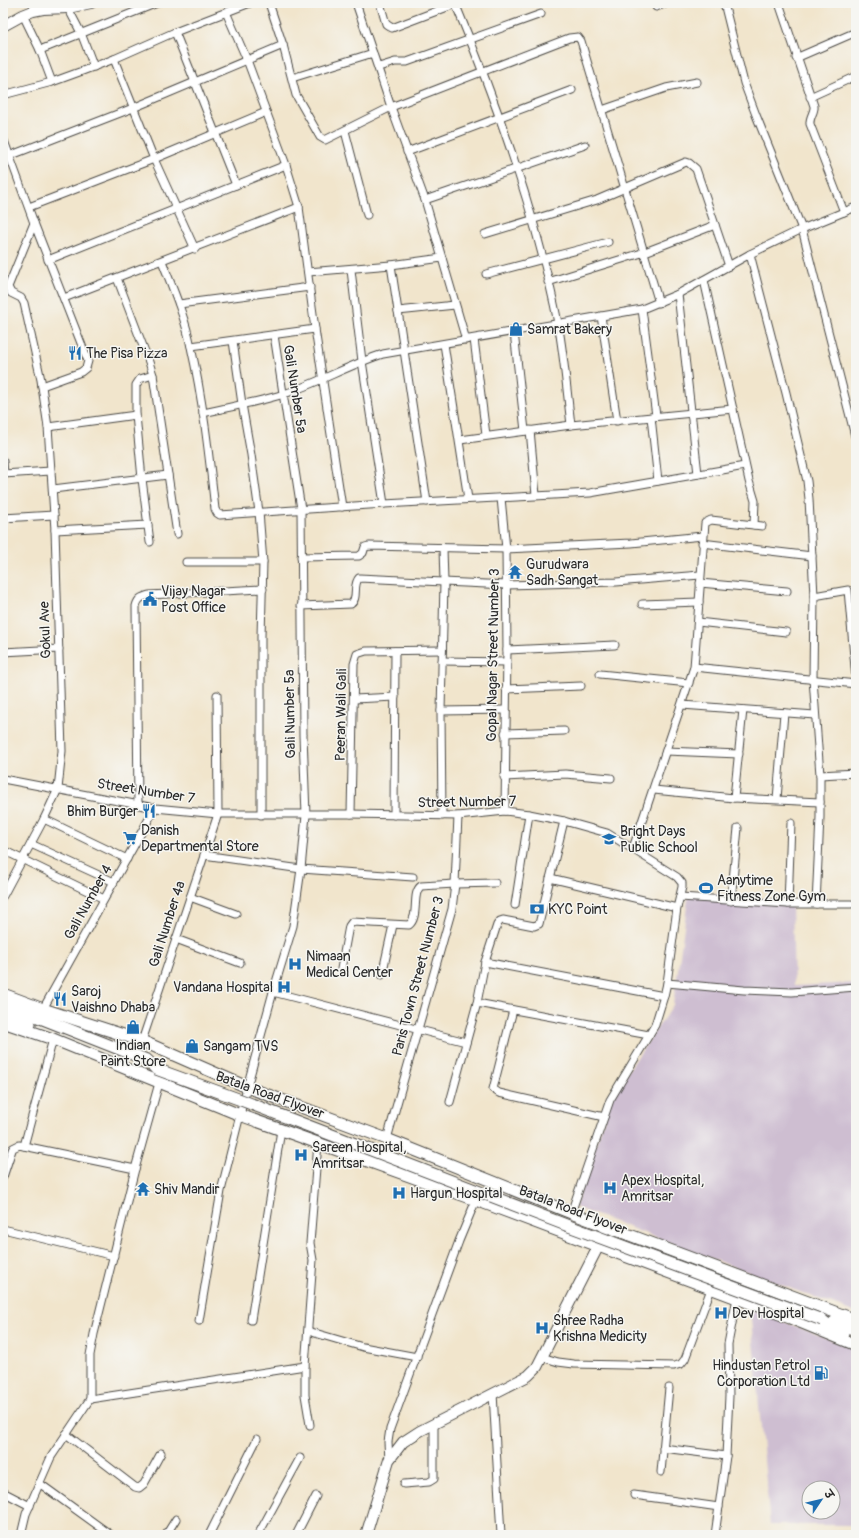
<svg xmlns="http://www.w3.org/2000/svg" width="859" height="1538" viewBox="0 0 859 1538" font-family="Pangolin,'Playpen Sans Deva',sans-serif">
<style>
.industrial{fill:#cebed1;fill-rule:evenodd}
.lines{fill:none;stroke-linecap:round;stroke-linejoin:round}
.street-casing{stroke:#494743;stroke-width:9}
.secondary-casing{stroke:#494743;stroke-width:12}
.primary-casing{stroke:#494743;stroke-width:13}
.street{stroke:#fff;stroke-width:7}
.secondary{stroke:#fff;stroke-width:10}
.primary{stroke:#fff;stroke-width:11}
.primary-bridge-casing{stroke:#494743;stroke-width:13;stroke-linecap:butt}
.primary-bridge{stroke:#fff;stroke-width:11}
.labels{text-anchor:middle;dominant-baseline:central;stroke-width:3;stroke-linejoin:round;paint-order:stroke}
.poi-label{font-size:14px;fill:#2b2b2b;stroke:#f6f6f2;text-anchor:start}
.street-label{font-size:14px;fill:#2b2b2b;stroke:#f6f6f2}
</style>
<rect width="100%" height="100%" fill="#f6f6f2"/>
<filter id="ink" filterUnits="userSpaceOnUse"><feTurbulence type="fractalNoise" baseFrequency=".025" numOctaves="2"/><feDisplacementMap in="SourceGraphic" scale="8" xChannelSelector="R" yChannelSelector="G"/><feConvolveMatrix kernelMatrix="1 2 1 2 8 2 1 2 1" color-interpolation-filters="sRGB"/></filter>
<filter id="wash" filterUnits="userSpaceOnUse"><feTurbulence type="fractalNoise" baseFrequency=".012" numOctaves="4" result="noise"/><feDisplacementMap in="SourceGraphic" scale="16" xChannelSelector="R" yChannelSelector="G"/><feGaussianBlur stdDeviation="0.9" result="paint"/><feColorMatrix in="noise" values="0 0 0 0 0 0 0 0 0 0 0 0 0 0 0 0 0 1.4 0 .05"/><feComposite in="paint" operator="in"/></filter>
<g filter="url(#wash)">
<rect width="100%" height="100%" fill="#f1e5cc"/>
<g class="industrial">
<polygon points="689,892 792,901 794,986 856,983 856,1313 575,1207 613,1093 673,1005"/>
<path d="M750 1309 856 1349V1525H770ZM809 1488H833V1512H809Z"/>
</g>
</g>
<g filter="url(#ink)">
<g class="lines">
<defs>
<g id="street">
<polyline points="67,3 68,8 81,33 94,67"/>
<polyline points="269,3 283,45 296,95 320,137 325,140 391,107 569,38 578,37 581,41 659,303"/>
<polyline points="356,3 391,107 425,200 466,340"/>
<polyline points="380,3 386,24 392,28 458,3"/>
<path d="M455 3C498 106 536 213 558 323 564 356 567 391 571 425"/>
<polyline points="724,3 744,83 756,115 802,229 856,440"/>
<path d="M779 3 814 106C815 112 809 117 810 124L844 212"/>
<polyline points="656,7 668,3"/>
<polyline points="226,12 247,60 286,165 299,207 315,329 342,507"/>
<polyline points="23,15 40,50 52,82"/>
<polyline points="175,32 236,185"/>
<polyline points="40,50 157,3"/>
<polyline points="796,58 856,32"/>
<polyline points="114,59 154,159 195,249"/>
<polyline points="379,67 395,62 407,62 541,14"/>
<polyline points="292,78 373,53"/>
<polyline points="3,95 52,82 85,70 114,59 175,32 250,3"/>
<polyline points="810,97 856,76"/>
<polyline points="602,110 666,88 697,82"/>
<polyline points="345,131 367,215"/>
<polyline points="3,138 34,223 88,361 86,368 81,372 42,386"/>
<polyline points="407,152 572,90"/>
<polyline points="9,156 133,108 283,45"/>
<polyline points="425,200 585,145"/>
<polyline points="29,207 154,159 266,112"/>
<polyline points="485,234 597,200 686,162 689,163 696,169 729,266"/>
<polyline points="750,254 786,393 807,481 809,499 814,596 813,679 820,775 820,817 816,904"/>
<polyline points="48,260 286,165"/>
<path d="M162 261C173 289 185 317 191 347 203 400 209 455 215 509L217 513 220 515 384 504 590 493 745 466"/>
<polyline points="391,265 427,502"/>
<polyline points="351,270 362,361 384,504"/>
<polyline points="308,272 391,265 442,258"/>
<polyline points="486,274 608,242"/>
<polyline points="117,278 149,362 153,375 177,534"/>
<polyline points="704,280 749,481 755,501 754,525"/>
<polyline points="548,282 645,252 715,225"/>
<polyline points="678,294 698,474"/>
<polyline points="64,298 299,207"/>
<polyline points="179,304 310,287"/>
<polyline points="642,309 656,416"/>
<polyline points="398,311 455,305"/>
<polyline points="601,316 617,421"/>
<polyline points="514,332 525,431"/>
<polyline points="474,339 486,435"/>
<polyline points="233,341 242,404 251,455 259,512 263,562 261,636 261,815"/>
<polyline points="444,344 468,499"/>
<polyline points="191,346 315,329"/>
<path d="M203 413C230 407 258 402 284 394 318 383 349 365 383 354L642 309 678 294 750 254 802 229 856 207"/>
<polyline points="651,417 658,481"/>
<polyline points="48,427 136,415"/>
<polyline points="530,430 536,495"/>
<polyline points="460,440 571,425 733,409"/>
<polyline points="3,461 4,474"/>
<polyline points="3,474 51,471"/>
<polyline points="53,489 168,475"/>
<polyline points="501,498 506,549 507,650 505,811"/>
<polyline points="3,518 54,515"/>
<polyline points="55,530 148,525"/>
<polyline points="150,542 142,479 136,415 136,385 140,379 153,375"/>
<polyline points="702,543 812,556"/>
<polyline points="301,557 359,556 363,553 365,547 369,546 506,549 631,543 703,536"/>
<polyline points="186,562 263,562"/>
<polyline points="700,583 787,591"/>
<polyline points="814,596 848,590 856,679"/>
<polyline points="642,604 699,602"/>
<path d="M301 606 351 604C359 598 352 585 359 578L507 585 616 582 700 575"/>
<polyline points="698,622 786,632"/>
<polyline points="507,650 615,645"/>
<polyline points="3,652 59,649"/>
<polyline points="442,661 507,662"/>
<polyline points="694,667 856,684"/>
<polyline points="600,674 689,683"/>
<polyline points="506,689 581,686"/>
<polyline points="354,699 395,697"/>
<polyline points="682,705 815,715"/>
<polyline points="441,711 505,710"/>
<polyline points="505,733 564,731"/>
<polyline points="666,751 739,754"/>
<polyline points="820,775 856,773"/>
<polyline points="504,777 565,774 611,778"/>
<polyline points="3,779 155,808 218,814 351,814 458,816 505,811 529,814 564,821 607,833 677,877 682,883 682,887 677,908 667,983 664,996 655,1025 610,1100 571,1213"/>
<polyline points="654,790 734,798 820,802"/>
<polyline points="734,798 743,710"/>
<polyline points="777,799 784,713"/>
<path d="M138 804 136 606C138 598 142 597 149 595L263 589"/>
<polyline points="351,814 354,664 357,654 366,651 442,650"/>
<polyline points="394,815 395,651"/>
<polyline points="442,816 441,711 444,582 443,548"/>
<polyline points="44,819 127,859"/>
<polyline points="31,844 114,882"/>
<polyline points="633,848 694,667 705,523 711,520 762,526"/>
<polyline points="3,850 104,899"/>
<polyline points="204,855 301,869 413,877"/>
<polyline points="550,878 677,908"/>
<polyline points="3,896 44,819 58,789 62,751 55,530 48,427 41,380 24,303 21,298 11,293 8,287 34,223"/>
<polyline points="190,897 236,914"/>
<polyline points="680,897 788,904 851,904"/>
<polyline points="731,901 738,828"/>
<polyline points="788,904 791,823"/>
<polyline points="515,905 529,814"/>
<polyline points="176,939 240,963"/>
<polyline points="485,962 664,996"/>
<path d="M341 969 349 926 352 922 409 925C420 916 411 893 421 886L455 884 495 883"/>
<polyline points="382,975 393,925"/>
<polyline points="667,983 744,990 792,992 856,987"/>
<polyline points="273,992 466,1042"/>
<polyline points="477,1003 649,1035"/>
<polyline points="43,1009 155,808"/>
<polyline points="513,1010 493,1089 499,1093 604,1117"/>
<polyline points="142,1041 218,814 217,695"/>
<polyline points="450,1102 477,1003 485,962 497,925 500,921 503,920 534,926 539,924 564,821"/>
<polyline points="387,1139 452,909 455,884 458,816"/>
<polyline points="24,1146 53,1039"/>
<polyline points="3,1177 12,1150 13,1148 19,1145 135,1169"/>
<polyline points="3,1229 114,1256"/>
<polyline points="251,1320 281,1130"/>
<polyline points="199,1321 221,1191 247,1087 273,992 293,926 301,869 306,815 303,735 301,509 274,335"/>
<polyline points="308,1331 363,1347 417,1357"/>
<polyline points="542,1357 558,1362 574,1364 674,1366 681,1364 685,1359 711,1289"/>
<polyline points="305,1366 305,1395 310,1425"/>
<polyline points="493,1393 501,1535"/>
<polyline points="90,1399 305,1366 313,1260 310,1243 318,1143"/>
<polyline points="66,1434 135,1487 139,1488 144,1484 161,1453"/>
<polyline points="663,1448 726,1456"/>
<polyline points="389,1460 388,1442 390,1429 459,1241 476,1200"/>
<polyline points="661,1472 669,1388"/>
<polyline points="39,1483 111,1535"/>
<polyline points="404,1484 429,1482 434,1479 434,1424"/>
<polyline points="3,1492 30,1506"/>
<polyline points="634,1495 719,1507"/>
<polyline points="21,1535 26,1514 51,1457 90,1399 90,1355 94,1334 135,1169 159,1083"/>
<polyline points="166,1535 176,1519"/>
<polyline points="209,1535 257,1439"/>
<polyline points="258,1535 300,1458"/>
<polyline points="296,1535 316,1496"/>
<polyline points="715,1535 726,1456 729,1396 728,1344 737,1298"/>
</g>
<g id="secondary">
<polyline points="3,26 23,15 33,11 43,9 68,8 91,3"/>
<polyline points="366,1535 389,1460 403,1442 420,1431 528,1376 537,1367 598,1247 606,1226"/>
</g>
<g id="primary">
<polyline points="3,994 43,1009 142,1041 247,1087 387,1139 571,1213 856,1320"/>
<polyline points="3,1006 12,1007 147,1060 156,1069"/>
<polyline points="3,1011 30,1024"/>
<polyline points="3,1022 53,1039 240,1115 476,1200 790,1318 856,1345"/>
<polyline points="822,1320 836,1331 843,1333"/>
<polyline points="834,1322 856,1330"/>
</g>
</defs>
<use href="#street" class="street-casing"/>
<use href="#secondary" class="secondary-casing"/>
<use href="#primary" class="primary-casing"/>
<use href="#street" class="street"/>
<use href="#secondary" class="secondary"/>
<use href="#primary" class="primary"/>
<defs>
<polyline id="primary-bridge" points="156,1069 241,1100 566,1225 822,1320"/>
</defs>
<use href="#primary-bridge" class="primary-bridge-casing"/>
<use href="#primary-bridge" class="primary-bridge"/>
</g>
</g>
<defs>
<symbol id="shop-bare" viewBox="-9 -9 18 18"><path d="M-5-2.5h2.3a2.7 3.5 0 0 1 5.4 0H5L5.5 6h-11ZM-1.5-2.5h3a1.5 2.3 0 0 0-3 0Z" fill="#1f6fb2" stroke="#f6f6f2" stroke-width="2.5" paint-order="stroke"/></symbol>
<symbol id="restaurant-bare" viewBox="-9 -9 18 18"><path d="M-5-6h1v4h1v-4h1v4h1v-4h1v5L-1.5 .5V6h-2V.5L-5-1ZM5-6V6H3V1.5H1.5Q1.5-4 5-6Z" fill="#1f6fb2" stroke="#f6f6f2" stroke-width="2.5" paint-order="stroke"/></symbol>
<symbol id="temple-bare" viewBox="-9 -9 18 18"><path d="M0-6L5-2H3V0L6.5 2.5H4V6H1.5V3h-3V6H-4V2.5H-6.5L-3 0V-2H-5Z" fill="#1f6fb2" stroke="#f6f6f2" stroke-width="2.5" paint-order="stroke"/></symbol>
<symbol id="civic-bare" viewBox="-9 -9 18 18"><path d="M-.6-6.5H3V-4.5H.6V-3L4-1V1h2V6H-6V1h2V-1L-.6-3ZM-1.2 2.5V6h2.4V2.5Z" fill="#1f6fb2" stroke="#f6f6f2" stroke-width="2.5" paint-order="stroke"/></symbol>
<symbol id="supermarket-bare" viewBox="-9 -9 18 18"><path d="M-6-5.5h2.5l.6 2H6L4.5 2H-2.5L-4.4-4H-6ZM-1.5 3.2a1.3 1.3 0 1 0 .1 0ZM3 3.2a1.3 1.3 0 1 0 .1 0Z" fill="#1f6fb2" stroke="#f6f6f2" stroke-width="2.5" paint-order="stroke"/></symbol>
<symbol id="school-bare" viewBox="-9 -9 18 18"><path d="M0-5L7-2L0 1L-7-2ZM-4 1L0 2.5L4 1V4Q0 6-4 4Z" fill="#1f6fb2" stroke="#f6f6f2" stroke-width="2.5" paint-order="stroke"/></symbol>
<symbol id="stadium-bare" viewBox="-9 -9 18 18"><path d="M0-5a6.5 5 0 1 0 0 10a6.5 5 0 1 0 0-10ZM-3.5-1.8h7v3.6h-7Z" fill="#1f6fb2" stroke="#f6f6f2" stroke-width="2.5" paint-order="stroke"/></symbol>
<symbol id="bank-bare" viewBox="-9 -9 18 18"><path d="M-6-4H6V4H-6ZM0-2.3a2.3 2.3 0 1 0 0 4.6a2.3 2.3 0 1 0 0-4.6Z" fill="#1f6fb2" stroke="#f6f6f2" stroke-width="2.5" paint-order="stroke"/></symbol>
<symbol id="hospital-bare" viewBox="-9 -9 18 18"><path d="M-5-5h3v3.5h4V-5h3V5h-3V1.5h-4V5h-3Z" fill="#1f6fb2" stroke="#f6f6f2" stroke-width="2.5" paint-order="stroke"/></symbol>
<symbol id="fuel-bare" viewBox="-9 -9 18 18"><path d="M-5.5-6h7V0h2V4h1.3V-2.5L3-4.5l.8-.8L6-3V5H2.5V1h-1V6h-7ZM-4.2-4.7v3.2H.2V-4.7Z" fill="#1f6fb2" stroke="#f6f6f2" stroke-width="2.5" paint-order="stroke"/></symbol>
</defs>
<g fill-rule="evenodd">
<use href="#shop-bare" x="506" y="319" width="20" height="20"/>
<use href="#restaurant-bare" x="65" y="343" width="20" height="20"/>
<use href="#temple-bare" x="505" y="562" width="20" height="20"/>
<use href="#civic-bare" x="140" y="589" width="20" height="20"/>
<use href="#restaurant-bare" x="139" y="801" width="20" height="20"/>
<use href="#supermarket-bare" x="120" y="828" width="20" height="20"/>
<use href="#school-bare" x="599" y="829" width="20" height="20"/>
<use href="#stadium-bare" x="696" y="878" width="20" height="20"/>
<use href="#bank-bare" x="527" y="899" width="20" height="20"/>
<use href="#hospital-bare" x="285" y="954" width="20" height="20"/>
<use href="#hospital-bare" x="274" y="977" width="20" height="20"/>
<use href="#restaurant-bare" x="50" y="989" width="20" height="20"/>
<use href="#shop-bare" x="123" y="1017" width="20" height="20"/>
<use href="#shop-bare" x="182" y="1036" width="20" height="20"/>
<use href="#hospital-bare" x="291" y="1145" width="20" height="20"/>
<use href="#hospital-bare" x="600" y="1178" width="20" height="20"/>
<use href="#temple-bare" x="133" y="1179" width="20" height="20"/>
<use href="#hospital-bare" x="389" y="1183" width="20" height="20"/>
<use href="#hospital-bare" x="711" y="1303" width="20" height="20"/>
<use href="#hospital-bare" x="532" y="1318" width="20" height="20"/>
<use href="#fuel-bare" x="811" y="1363" width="20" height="20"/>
</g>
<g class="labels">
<g class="poi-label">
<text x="527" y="329">Samrat Bakery</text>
<text x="86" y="353">The Pisa Pizza</text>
<text x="526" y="564">Gurudwara<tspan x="526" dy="16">Sadh Sangat</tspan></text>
<text x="161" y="591">Vijay Nagar<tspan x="161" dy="16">Post Office</tspan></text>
<text x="138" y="811" text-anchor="end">Bhim Burger</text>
<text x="141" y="830">Danish<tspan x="141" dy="16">Departmental Store</tspan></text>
<text x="620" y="831">Bright Days<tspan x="620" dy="16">Public School</tspan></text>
<text x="717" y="880">Aanytime<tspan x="717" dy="16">Fitness Zone Gym</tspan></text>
<text x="548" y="909">KYC Point</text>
<text x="306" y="956">Nimaan<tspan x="306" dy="16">Medical Center</tspan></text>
<text x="273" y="987" text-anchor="end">Vandana Hospital</text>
<text x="71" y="991">Saroj<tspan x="71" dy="16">Vaishno Dhaba</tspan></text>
<text x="133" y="1045" text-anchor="middle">Indian<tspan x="133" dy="16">Paint Store</tspan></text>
<text x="203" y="1046">Sangam TVS</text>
<text x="312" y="1147">Sareen Hospital,<tspan x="312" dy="16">Amritsar</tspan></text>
<text x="621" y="1180">Apex Hospital,<tspan x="621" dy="16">Amritsar</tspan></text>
<text x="154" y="1189">Shiv Mandir</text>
<text x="410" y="1193">Hargun Hospital</text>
<text x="732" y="1313">Dev Hospital</text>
<text x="553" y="1320">Shree Radha<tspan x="553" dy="16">Krishna Medicity</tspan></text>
<text x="810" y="1365" text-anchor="end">Hindustan Petrol<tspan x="810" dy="16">Corporation Ltd</tspan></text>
</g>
<g class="street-label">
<text transform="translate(295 389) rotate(81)">Gali Number 5a</text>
<text transform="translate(45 630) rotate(-92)">Gokul Ave</text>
<text transform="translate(493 655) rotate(-89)">Gopal Nagar Street Number 3</text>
<text transform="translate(290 714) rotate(-91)">Gali Number 5a</text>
<text transform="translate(341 715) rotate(-89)">Peeran Wali Gali</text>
<text transform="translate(146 791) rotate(9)">Street Number 7</text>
<text transform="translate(467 802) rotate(-1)">Street Number 7</text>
<text transform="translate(88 902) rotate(-61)">Gali Number 4</text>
<text transform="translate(167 924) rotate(-72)">Gali Number 4a</text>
<text transform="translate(418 976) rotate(-75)">Paris Town Street Number 3</text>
<text transform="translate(270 1095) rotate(20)">Batala Road Flyover</text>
<text transform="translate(573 1210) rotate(21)">Batala Road Flyover</text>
</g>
</g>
<rect width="859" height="1538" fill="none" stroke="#f6f6f2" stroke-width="16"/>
<g transform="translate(821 1500) rotate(55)"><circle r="19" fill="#f6f6f2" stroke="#a5a5a2"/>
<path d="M0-3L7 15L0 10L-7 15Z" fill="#1f6fb2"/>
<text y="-6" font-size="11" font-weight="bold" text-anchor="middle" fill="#2b2b2b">उ</text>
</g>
</svg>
